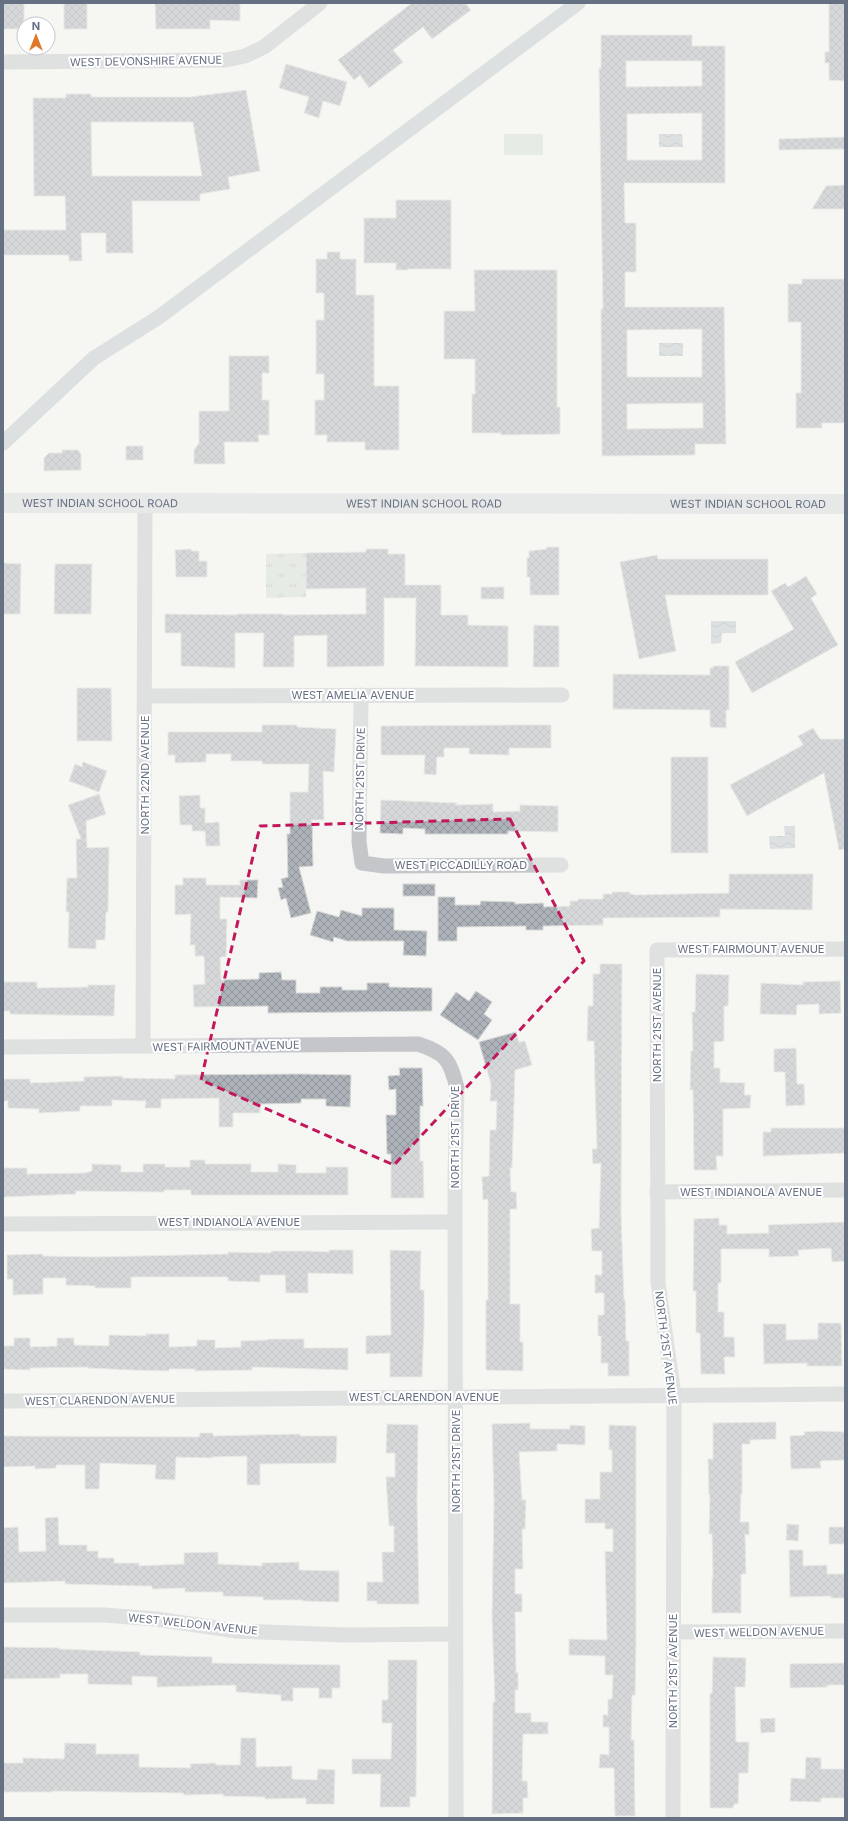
<svg xmlns="http://www.w3.org/2000/svg" width="848" height="1821" viewBox="0 0 848 1821" font-family="Inter,sans-serif">
<style>
.grass{fill:#d6ddd4}
.park{fill:url(#park-tufts)}
.water{fill:url(#water-waves)}
.lines{fill:none;stroke-linecap:round;stroke-linejoin:round}
.canal{stroke:#bec6cc;stroke-width:15}
.building{fill:url(#building-cross-hatch);stroke:#d7d8d5;fill-rule:evenodd}
.minor{stroke:#c4c6ca;stroke-width:15}
.major{stroke:#d4d7dc;stroke-width:20}
.marked{fill:none;stroke:#c2185b;stroke-width:3;stroke-dasharray:8 5;stroke-linejoin:round}
.labels{text-anchor:middle;dominant-baseline:central;stroke-width:4;stroke-linejoin:round;paint-order:stroke}
.street-label{font-size:11px;fill:#667083;stroke:#fff}
</style>
<defs>
<pattern id="park-tufts" width="24" height="20" patternUnits="userSpaceOnUse"><rect width="24" height="20" fill="#d6ddd4"/><path d="M3 7l-1-3M5 7V3M7 7l1-3M15 17l-1-3M17 17v-4M19 17l1-3" fill="none" stroke="#b1b8b1"/></pattern>
<pattern id="water-waves" width="16" height="10" patternUnits="userSpaceOnUse"><rect width="16" height="10" fill="#bec6cc"/><path d="M0 5q4-4 8 0t8 0" fill="none" stroke="#9ea5ab"/></pattern>
<pattern id="building-cross-hatch" width="8" height="8" patternUnits="userSpaceOnUse"><rect width="8" height="8" fill="#adb2b9"/><path d="M0 0l8 8M0 8l8-8" fill="none" stroke="#91959c"/></pattern>
</defs>
<rect width="100%" height="100%" fill="#f5f6f3"/>
<rect class="grass" x="504" y="134" width="39" height="21"/>
<polygon class="park" points="306,553 306,597 266,598 266,554"/>
<g class="water">
<polygon points="659,134 682,134 683,147 659,147"/>
<rect x="659" y="343" width="24" height="13"/>
<polygon points="711,621 736,621 736,633 722,633 721,643 711,644"/>
<polygon points="784,826 795,826 795,848 770,849 769,836 785,836"/>
</g>
<g class="lines">
<polyline class="canal" points="3,443 94,358 159,317 578,3"/>
</g>
<g class="building">
<rect x="3" y="3" width="21" height="26"/>
<rect x="64" y="3" width="23" height="26"/>
<polygon points="155,3 240,3 240,21 210,20 210,29 156,29"/>
<polygon points="412,3 465,3 471,10 432,39 423,27 393,50 403,62 369,88 360,75 354,80 338,60"/>
<polygon points="829,3 845,3 845,81 829,80 829,63 825,63 825,52 829,52"/>
<path d="M601 35H692V46H725V183H624L625 223H636V272H625V307H724L726 444H695V455L602 456 601 309H603L599 68H601ZM626 61H702V86L626 87ZM702 113V160H627V114ZM702 329V377H627V330ZM703 403V428L627 429V404Z"/>
<polygon points="286,64 347,82 340,106 323,101 319,118 304,113 309,97 279,88"/>
<path d="M246 90 260 171 228 177 230 189 200 194V201H132L133 253H106V233H81L82 261H69V255H3V230H66L65 196H34L33 98H66V94H91V97H190ZM91 122H193L202 176H92Z"/>
<polygon points="845,137 845,149 779,150 779,139"/>
<polygon points="845,185 845,209 812,209 826,186"/>
<polygon points="396,200 451,200 451,269 408,269 408,270 396,270 396,263 364,263 364,218 396,218"/>
<polygon points="327,252 340,252 340,259 356,259 356,295 374,295 374,386 399,386 399,450 365,450 365,442 327,442 327,435 315,435 315,400 324,400 324,374 316,374 316,320 324,320 324,293 316,293 316,259 327,259"/>
<polygon points="474,270 557,270 557,407 560,407 560,434 501,435 501,433 472,433 472,394 475,394 475,359 444,359 444,311 475,311"/>
<polygon points="802,279 845,279 845,423 822,423 822,428 796,428 796,393 801,393 801,322 788,322 788,284 802,284"/>
<polygon points="229,356 269,356 269,373 262,373 262,400 269,400 269,435 258,435 259,442 224,442 225,464 194,464 194,450 199,443 199,411 229,411"/>
<rect x="126" y="446" width="17" height="14"/>
<polygon points="62,450 78,450 81,454 81,470 44,471 44,458 49,453 62,453"/>
<polygon points="547,547 559,547 559,595 530,595 530,577 527,577 527,558 529,558 529,551 547,549"/>
<polygon points="191,549 191,551 199,551 199,561 207,561 207,577 176,577 175,550"/>
<polygon points="366,549 388,549 388,554 405,554 405,585 441,585 441,615 468,615 468,625 508,626 508,667 415,666 416,598 384,598 384,666 327,667 327,635 294,636 294,667 263,667 264,633 235,633 235,668 181,666 181,633 165,633 165,614 236,615 236,614 284,614 284,615 366,614 366,588 306,589 306,553 366,552"/>
<polygon points="657,555 658,559 768,559 768,595 665,595 676,651 639,659 620,562"/>
<polygon points="3,563 21,564 20,614 3,614"/>
<polygon points="55,564 92,564 91,614 54,614"/>
<polygon points="806,576 817,594 811,598 838,645 752,693 735,662 794,629 771,591 785,583 788,587"/>
<rect x="481" y="587" width="23" height="12"/>
<polygon points="534,625 559,626 559,667 533,667"/>
<polygon points="713,666 729,666 729,710 726,710 726,728 710,727 710,710 613,709 613,674 710,675 710,668 713,668"/>
<polygon points="77,688 111,688 112,741 77,741"/>
<polygon points="262,725 297,725 297,727 336,729 334,772 323,771 324,820 312,820 313,866 299,867 311,913 291,918 286,898 281,900 278,888 283,887 281,879 288,877 287,834 290,834 290,792 308,792 309,764 262,764 262,761 231,761 231,754 206,754 206,762 175,763 175,755 168,755 168,732 262,732"/>
<polygon points="514,725 551,725 551,748 509,748 509,755 469,754 469,748 444,748 444,757 437,757 436,775 424,774 425,755 381,755 381,726"/>
<polygon points="813,728 820,739 845,739 845,849 839,850 824,773 747,816 730,785 803,745 798,736"/>
<rect x="671" y="757" width="37" height="96"/>
<polygon points="83,762 107,771 99,792 69,781 75,764 82,767"/>
<polygon points="99,794 106,814 86,821 87,848 109,847 108,912 106,912 105,940 96,940 96,949 68,948 69,912 66,912 67,878 77,878 76,839 81,839 68,805"/>
<polygon points="200,795 200,808 205,808 205,823 219,822 220,846 206,846 205,831 192,831 192,825 180,825 179,796"/>
<polygon points="381,800 457,803 456,805 493,804 493,812 520,811 520,805 558,806 558,832 508,831 508,834 425,834 425,829 403,828 403,834 380,833"/>
<polygon points="729,874 813,874 812,910 720,909 720,917 603,918 603,925 543,926 543,930 526,930 526,926 457,927 457,941 438,941 438,897 455,897 455,905 480,905 481,901 515,902 515,904 543,903 544,907 570,906 570,901 578,901 578,899 603,899 603,894 612,894 612,892 630,892 630,894 637,895 729,893"/>
<polygon points="183,878 206,878 206,885 240,885 240,880 258,880 257,898 220,897 220,919 227,919 226,957 220,957 221,980 259,979 259,973 281,972 282,980 296,980 296,993 320,993 320,987 342,987 342,990 367,990 367,983 389,983 389,987 432,988 432,1011 268,1013 268,1006 194,1007 193,985 205,984 204,956 195,956 195,945 190,945 191,914 175,915 175,885 183,885"/>
<rect x="403" y="884" width="32" height="12"/>
<polygon points="362,908 394,908 394,930 427,931 426,956 403,955 404,941 347,941 334,937 333,942 310,935 317,911 339,917 341,910 362,916"/>
<polygon points="600,964 622,964 621,1213 624,1300 625,1300 626,1341 629,1341 629,1376 608,1376 608,1363 601,1363 601,1336 598,1336 598,1315 604,1315 604,1293 595,1293 595,1275 602,1275 602,1251 592,1251 591,1229 599,1228 601,1163 593,1164 592,1149 597,1149 595,1084 594,1041 587,1041 588,1006 593,1006 593,974 600,974"/>
<polygon points="696,974 729,975 728,1006 724,1006 724,1041 714,1042 714,1068 720,1068 720,1082 745,1083 744,1095 751,1095 750,1108 723,1109 723,1156 716,1156 717,1170 694,1170 693,1090 690,1090 691,1051 693,1051 692,1012 695,1012"/>
<polygon points="840,981 841,1013 819,1014 819,1004 797,1005 796,1015 760,1014 761,983 803,985 803,982"/>
<polygon points="3,982 37,982 37,988 88,987 88,985 115,985 114,1016 10,1014 10,1011 3,1011"/>
<polygon points="476,991 492,1002 484,1014 492,1020 478,1040 440,1015 456,992 469,1001"/>
<polygon points="516,1032 519,1042 525,1041 532,1065 515,1070 512,1168 510,1168 511,1192 516,1192 517,1209 510,1209 510,1304 520,1304 520,1342 523,1342 523,1371 486,1370 486,1300 488,1300 488,1199 483,1200 482,1177 489,1176 490,1130 496,1130 497,1101 490,1101 491,1084 479,1042"/>
<polygon points="796,1048 797,1084 804,1084 805,1105 786,1106 785,1072 774,1072 774,1049"/>
<polygon points="399,1068 422,1068 423,1106 420,1106 420,1161 423,1161 424,1198 391,1198 391,1154 387,1154 386,1115 396,1115 396,1089 389,1090 388,1076 400,1075"/>
<polygon points="301,1074 351,1075 350,1107 326,1106 326,1099 301,1099 301,1103 260,1104 260,1113 233,1113 233,1127 219,1127 219,1098 161,1099 161,1108 145,1108 146,1101 112,1100 112,1106 80,1106 80,1111 39,1113 39,1109 8,1108 8,1101 3,1101 3,1079 30,1079 30,1083 84,1081 84,1077 122,1076 122,1078 175,1079 175,1075"/>
<polygon points="771,1128 845,1128 845,1153 763,1156 763,1132 771,1132"/>
<polygon points="190,1160 205,1160 205,1164 251,1164 251,1172 278,1172 278,1164 296,1165 296,1173 326,1173 326,1167 348,1167 348,1195 191,1195 191,1190 164,1190 164,1192 76,1191 76,1194 3,1197 3,1168 27,1168 27,1174 84,1173 92,1171 92,1164 121,1165 121,1172 143,1172 143,1164 165,1164 165,1167 190,1167"/>
<polygon points="719,1218 719,1225 727,1225 727,1234 769,1233 768,1225 845,1222 845,1261 832,1262 831,1248 798,1250 799,1256 769,1257 769,1249 721,1249 721,1283 718,1283 718,1312 724,1312 724,1337 734,1337 735,1357 724,1357 725,1374 701,1374 700,1333 696,1333 696,1291 693,1291 694,1219"/>
<polygon points="329,1250 353,1250 353,1274 308,1273 308,1293 286,1293 285,1275 260,1275 260,1282 228,1281 228,1277 131,1277 131,1288 95,1288 95,1286 66,1285 66,1278 43,1278 43,1294 13,1295 13,1279 7,1279 7,1255 43,1254 43,1256 95,1257 228,1254 228,1252 271,1253 271,1251 307,1251 329,1252"/>
<polygon points="390,1250 421,1251 420,1290 424,1290 424,1326 422,1377 390,1377 390,1353 366,1354 366,1336 391,1335"/>
<polygon points="818,1323 841,1323 842,1366 807,1366 807,1363 764,1364 763,1324 786,1324 786,1340 818,1339"/>
<polygon points="146,1334 169,1334 169,1347 197,1346 197,1340 215,1340 215,1348 241,1347 241,1341 268,1340 268,1339 304,1339 304,1348 348,1348 348,1370 252,1367 252,1370 195,1371 195,1369 169,1369 169,1371 132,1370 88,1368 88,1367 30,1368 30,1370 3,1369 3,1346 14,1346 14,1338 30,1338 30,1347 57,1346 57,1338 74,1338 74,1345 109,1346 109,1335 146,1336"/>
<polygon points="776,1422 776,1439 750,1440 750,1444 742,1444 742,1494 741,1494 740,1522 749,1522 749,1535 745,1534 746,1574 741,1574 741,1613 712,1613 712,1578 713,1578 712,1534 709,1534 710,1495 709,1495 708,1459 713,1459 713,1423"/>
<polygon points="530,1423 530,1429 570,1429 570,1425 585,1426 585,1445 557,1444 557,1451 519,1452 522,1500 526,1500 525,1529 522,1529 523,1569 515,1569 515,1594 522,1594 522,1612 515,1612 516,1673 518,1672 518,1690 515,1690 515,1713 531,1713 531,1722 548,1722 548,1734 523,1734 522,1781 527,1781 528,1798 523,1798 523,1813 492,1814 493,1702 495,1702 492,1617 494,1502 492,1424"/>
<polygon points="387,1424 418,1425 417,1501 419,1604 377,1604 377,1601 367,1601 367,1582 383,1582 382,1552 394,1552 394,1526 389,1526 386,1477 395,1477 395,1453 386,1453"/>
<polygon points="609,1425 636,1426 636,1646 635,1695 632,1695 631,1740 634,1740 635,1816 615,1816 614,1768 599,1768 600,1754 609,1755 609,1727 603,1727 603,1715 608,1715 608,1699 612,1699 613,1675 605,1675 605,1656 569,1655 569,1639 607,1640 605,1551 613,1552 613,1529 605,1529 605,1523 585,1523 585,1499 600,1499 600,1472 612,1472 612,1450 609,1450"/>
<polygon points="819,1431 845,1432 845,1460 820,1461 821,1468 791,1469 790,1436 805,1435 804,1432"/>
<polygon points="200,1433 213,1433 213,1436 300,1434 300,1436 337,1436 336,1463 260,1464 260,1485 247,1485 247,1456 212,1457 212,1458 176,1457 175,1480 155,1479 156,1465 100,1463 99,1489 85,1489 85,1465 56,1465 56,1468 35,1469 35,1466 3,1467 3,1436 199,1437"/>
<polygon points="58,1517 59,1545 87,1545 87,1551 98,1551 98,1558 114,1558 114,1563 139,1563 139,1566 184,1564 184,1553 218,1552 218,1564 262,1566 262,1563 299,1562 299,1570 339,1571 339,1602 303,1601 303,1600 263,1600 263,1597 223,1596 223,1592 185,1592 185,1588 152,1589 152,1586 144,1586 65,1584 65,1581 3,1583 3,1528 18,1527 19,1552 46,1551 45,1518"/>
<polygon points="787,1524 799,1525 798,1541 786,1540"/>
<rect x="829" y="1527" width="16" height="17"/>
<polygon points="789,1550 803,1550 803,1566 827,1565 827,1574 845,1574 845,1598 831,1598 831,1596 790,1597"/>
<polygon points="3,1647 59,1648 59,1649 140,1652 140,1655 212,1657 212,1663 340,1665 340,1688 332,1688 332,1698 319,1698 319,1688 293,1688 293,1701 281,1701 281,1695 236,1692 236,1685 157,1687 157,1677 132,1676 132,1685 88,1684 88,1674 60,1674 60,1678 3,1679"/>
<polygon points="713,1657 746,1658 745,1687 735,1687 736,1742 749,1742 748,1773 739,1773 738,1804 734,1804 733,1808 710,1808 710,1694 712,1693"/>
<polygon points="388,1660 417,1660 416,1797 410,1797 410,1807 380,1807 381,1774 352,1774 352,1759 391,1759 392,1723 382,1723 382,1700 388,1700"/>
<polygon points="845,1663 845,1685 827,1685 827,1687 790,1688 790,1664"/>
<polygon points="775,1718 775,1732 761,1733 760,1719"/>
<polygon points="241,1738 256,1738 256,1767 292,1766 292,1779 317,1780 318,1769 335,1770 334,1804 306,1804 306,1798 265,1799 265,1797 223,1796 223,1794 184,1795 184,1793 52,1791 52,1792 3,1792 3,1763 23,1763 23,1758 64,1759 65,1743 96,1744 96,1754 139,1754 139,1767 191,1768 190,1764 216,1763 216,1765 240,1765"/>
<polygon points="806,1757 821,1758 821,1769 845,1769 845,1798 821,1798 821,1802 790,1801 791,1778 805,1779"/>
</g>
<g class="lines">
<g class="minor">
<polyline points="3,62 226,60 245,56 264,47 320,3"/>
<polyline points="361,695 359,842 362,863 384,866 561,865"/>
<polyline points="145,696 562,695"/>
<polyline points="143,1046 145,503"/>
<path d="M3 1047 418 1044C446 1053 450 1060 457 1088L455 1179 456 1818"/>
<polyline points="657,1192 845,1190"/>
<polyline points="3,1224 455,1222"/>
<polyline points="3,1401 845,1394"/>
<polyline points="3,1615 104,1615 156,1619 237,1631 345,1635 455,1634"/>
<polyline points="673,1632 845,1631"/>
<polyline points="673,1818 674,1395 658,1283 657,950 845,949"/>
</g>
<path class="major" id="s1" d="M3 503 845 504"/>
</g>
<path d="M0 0H848V1821H0ZM510 819 584 961 394 1165 201 1080 260 826Z" fill="#f5f6f3" fill-opacity=".55" fill-rule="evenodd"/>
<path class="marked" d="M510 819 584 961 394 1165 201 1080 260 826Z"/>
<g class="labels">
<g class="street-label">
<text transform="translate(146 61) rotate(-1)">WEST DEVONSHIRE AVENUE</text>
<text stroke="none"><textPath href="#s1" startOffset="97">WEST INDIAN SCHOOL ROAD</textPath></text>
<text stroke="none"><textPath href="#s1" startOffset="421">WEST INDIAN SCHOOL ROAD</textPath></text>
<text stroke="none"><textPath href="#s1" startOffset="745">WEST INDIAN SCHOOL ROAD</textPath></text>
<text x="353" y="695">WEST AMELIA AVENUE</text>
<text transform="translate(145 775) rotate(-90)">NORTH 22ND AVENUE</text>
<text transform="translate(360 779) rotate(-89)">NORTH 21ST DRIVE</text>
<text x="461" y="865">WEST PICCADILLY ROAD</text>
<text x="751" y="949">WEST FAIRMOUNT AVENUE</text>
<text transform="translate(657 1025) rotate(-90)">NORTH 21ST AVENUE</text>
<text transform="translate(226 1046) rotate(-1)">WEST FAIRMOUNT AVENUE</text>
<text transform="translate(455 1137) rotate(-90)">NORTH 21ST DRIVE</text>
<text x="751" y="1192">WEST INDIANOLA AVENUE</text>
<text x="229" y="1222">WEST INDIANOLA AVENUE</text>
<text transform="translate(666 1348) rotate(83)">NORTH 21ST AVENUE</text>
<text x="424" y="1397">WEST CLARENDON AVENUE</text>
<text transform="translate(100 1400) rotate(-1)">WEST CLARENDON AVENUE</text>
<text transform="translate(456 1461) rotate(-90)">NORTH 21ST DRIVE</text>
<text transform="translate(193 1624) rotate(6)">WEST WELDON AVENUE</text>
<text transform="translate(759 1632) rotate(-1)">WEST WELDON AVENUE</text>
<text transform="translate(673 1671) rotate(-90)">NORTH 21ST AVENUE</text>
</g>
</g>
<rect width="848" height="1821" fill="none" stroke="#667083" stroke-width="8"/>
<g transform="translate(36 36)"><circle r="19" fill="#ffffff" stroke="#c2c6cd"/>
<path d="M0-3L7 15L0 10L-7 15Z" fill="#df782a"/>
<text y="-6" font-size="11" font-weight="bold" text-anchor="middle" fill="#667083">N</text>
</g>
</svg>
